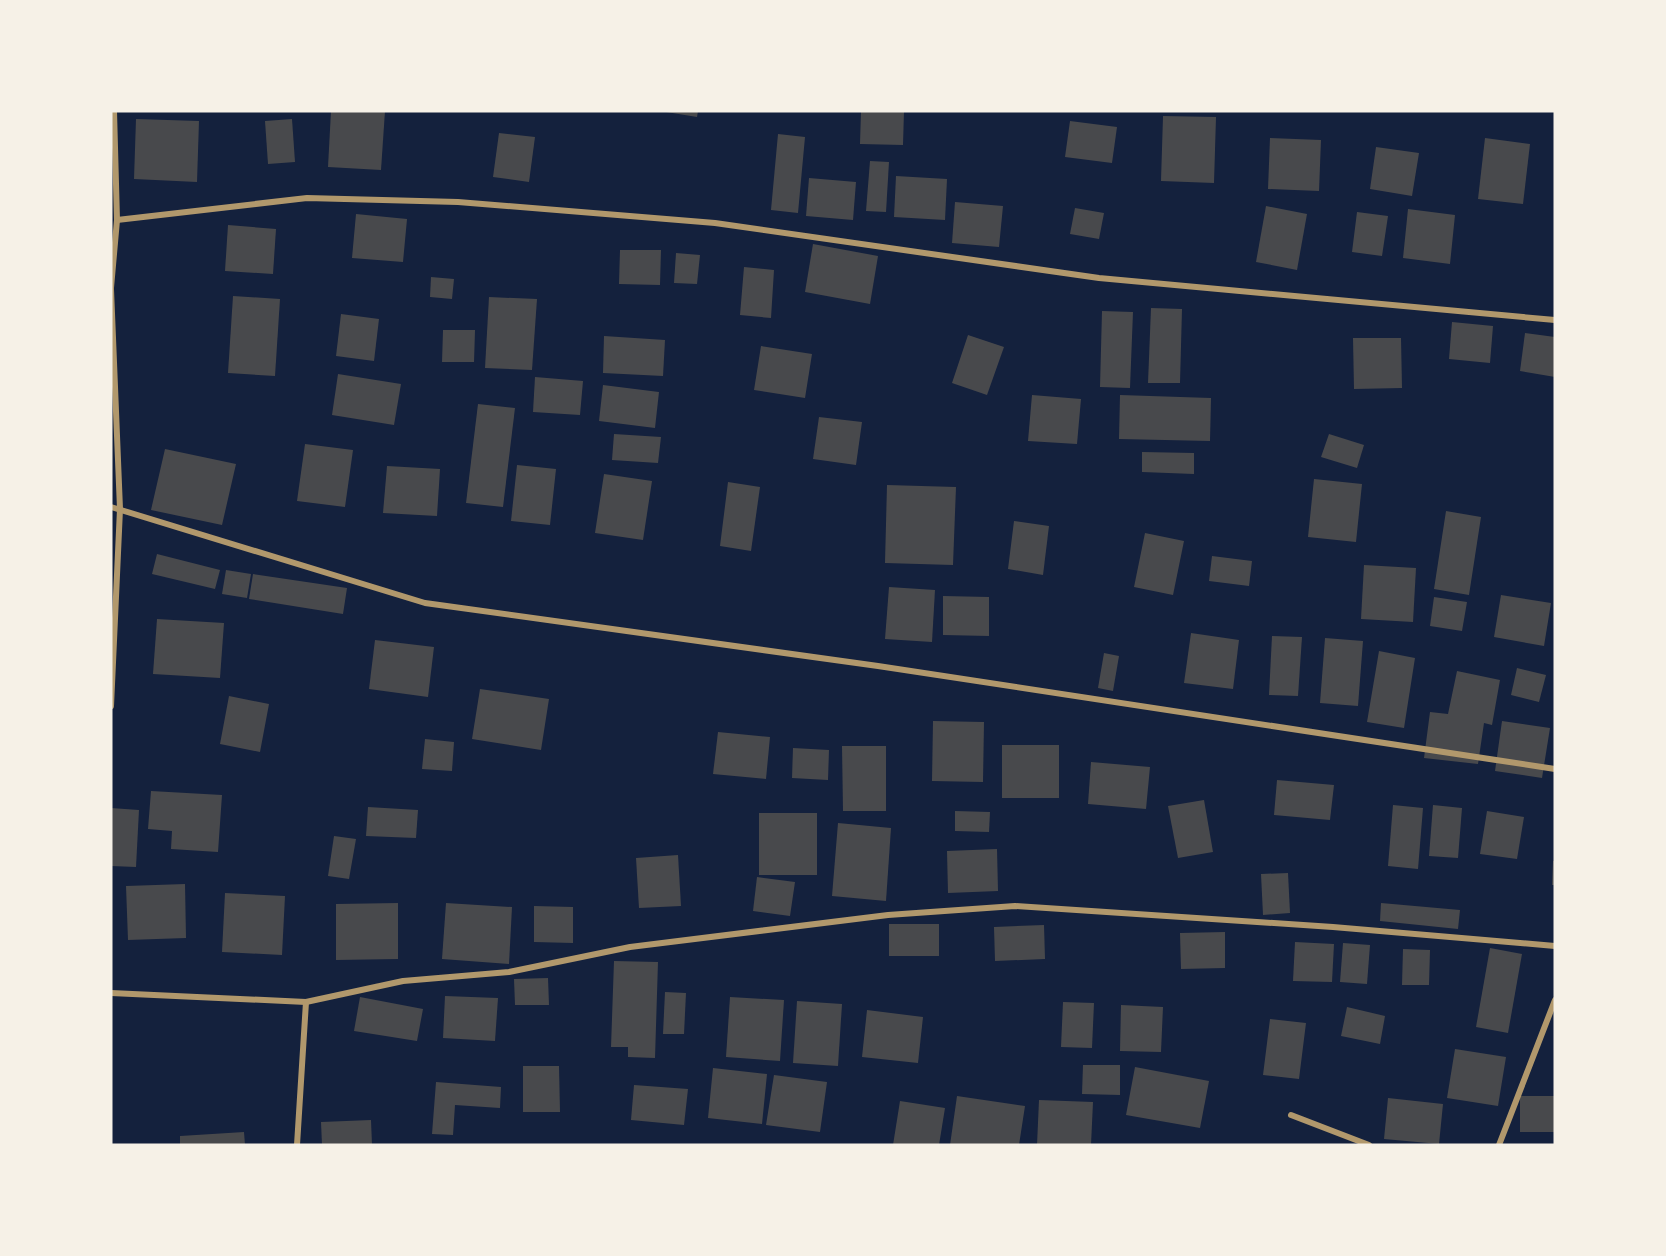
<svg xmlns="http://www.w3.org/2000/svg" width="1666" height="1256" viewBox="0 0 1666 1256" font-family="'Source Sans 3',sans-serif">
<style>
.building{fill:#48494c}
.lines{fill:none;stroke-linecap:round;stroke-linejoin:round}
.minor{stroke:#b1986c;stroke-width:6}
</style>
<rect width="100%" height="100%" fill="#14213d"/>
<g class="building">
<polygon points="331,111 385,111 381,170 328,167"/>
<polygon points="660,111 698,111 697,117"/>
<polygon points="861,111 904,111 903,145 860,144"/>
<polygon points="1163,116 1216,117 1214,183 1161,181"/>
<polygon points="136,119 199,121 197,182 134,179"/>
<polygon points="292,119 295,162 268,164 265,121"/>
<polygon points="1070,121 1117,127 1112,163 1065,157"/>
<polygon points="499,133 535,137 529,182 493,177"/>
<polygon points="778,134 805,137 798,213 771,210"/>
<polygon points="1270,138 1321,140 1319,191 1268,189"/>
<polygon points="1485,138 1530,144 1523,204 1478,199"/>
<polygon points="1376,147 1419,153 1412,196 1370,189"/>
<polygon points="870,161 889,162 886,212 866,211"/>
<polygon points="896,176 947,179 945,220 894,217"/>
<polygon points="809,178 856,182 853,220 806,216"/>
<polygon points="955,202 1003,206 999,247 952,243"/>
<polygon points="1266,206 1307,214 1297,270 1256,262"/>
<polygon points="1075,208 1104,213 1099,239 1070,234"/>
<polygon points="1408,209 1455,215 1450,264 1403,258"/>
<polygon points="1357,212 1388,216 1382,256 1352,252"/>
<polygon points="356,214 407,219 403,262 352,258"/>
<polygon points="228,225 276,229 273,274 225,271"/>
<polygon points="813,244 878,256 870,304 805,292"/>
<polygon points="620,250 661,250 660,285 619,284"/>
<polygon points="676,253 700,255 697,284 674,283"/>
<polygon points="744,267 774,270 771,318 740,315"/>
<polygon points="431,277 454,279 452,299 430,297"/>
<polygon points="233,296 280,299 275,376 228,373"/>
<polygon points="489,297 537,299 532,370 485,368"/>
<polygon points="1151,308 1182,309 1180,383 1148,383"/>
<polygon points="1102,311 1133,312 1130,388 1100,387"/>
<polygon points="341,314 379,319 374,361 336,356"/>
<polygon points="1452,322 1493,326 1490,363 1449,359"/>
<polygon points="443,330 475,330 474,362 442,362"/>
<polygon points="1525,333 1555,337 1555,377 1520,371"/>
<polygon points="968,335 1004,347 987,395 952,383"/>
<polygon points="604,336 665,340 663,376 603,373"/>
<polygon points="1353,338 1401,338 1402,388 1354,389"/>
<polygon points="761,346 812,354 805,398 754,390"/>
<polygon points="338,374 401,384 394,425 332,415"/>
<polygon points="535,377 583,381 580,415 533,412"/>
<polygon points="603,385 659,392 655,428 599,421"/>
<polygon points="1032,395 1081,399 1077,444 1028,441"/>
<polygon points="1120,395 1211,398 1210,441 1119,439"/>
<polygon points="478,404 515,408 503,507 466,503"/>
<polygon points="819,417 862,422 856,465 813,459"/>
<polygon points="614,434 661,437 658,463 612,460"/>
<polygon points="1329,434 1364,445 1357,468 1321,457"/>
<polygon points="305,444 353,450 345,507 297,501"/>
<polygon points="165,449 236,464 222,525 151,510"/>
<polygon points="1142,452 1194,453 1194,474 1142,472"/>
<polygon points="517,465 556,469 550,525 511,521"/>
<polygon points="387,466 440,469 437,516 383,513"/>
<polygon points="604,474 652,481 643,540 595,533"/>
<polygon points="1314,479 1362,484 1356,542 1308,537"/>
<polygon points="728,482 760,487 751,551 720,546"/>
<polygon points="887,485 956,487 953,565 885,563"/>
<polygon points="1446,511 1481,517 1469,595 1434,589"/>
<polygon points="1014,521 1049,526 1043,575 1008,569"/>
<polygon points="1145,533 1184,541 1173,595 1134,587"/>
<polygon points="157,554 220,570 215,589 152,574"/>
<polygon points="1212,556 1252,561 1249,586 1209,581"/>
<polygon points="1364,565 1416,568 1413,622 1361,619"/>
<polygon points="226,570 251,574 247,598 222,594"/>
<polygon points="253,574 347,588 343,614 249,599"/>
<polygon points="889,587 935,590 932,642 885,639"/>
<polygon points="1501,595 1551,603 1544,646 1494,637"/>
<polygon points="943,596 989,597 989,636 943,635"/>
<polygon points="1434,597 1467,602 1462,631 1430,626"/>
<polygon points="157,619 224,623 220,678 153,674"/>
<polygon points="1191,633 1239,640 1233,689 1184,683"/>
<polygon points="1272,636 1302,637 1298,696 1269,695"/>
<polygon points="1325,638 1363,641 1358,706 1320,703"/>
<polygon points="375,640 434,647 428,697 369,689"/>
<polygon points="1379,651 1415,658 1404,728 1367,722"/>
<polygon points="1104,653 1119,656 1113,691 1098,688"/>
<polygon points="1517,668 1546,675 1539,702 1511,695"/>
<polygon points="1457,671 1500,680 1492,725 1484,723 1478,764 1424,758 1430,712 1448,714"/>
<polygon points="480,689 549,699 541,750 472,739"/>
<polygon points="229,696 269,704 260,752 220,744"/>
<polygon points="933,721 984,722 983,782 932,781"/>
<polygon points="1502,721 1550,728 1542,778 1495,771"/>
<polygon points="718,732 770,737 766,779 713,774"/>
<polygon points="425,739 454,742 452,771 422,769"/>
<rect x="1002" y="745" width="57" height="53"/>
<polygon points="842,746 886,746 886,811 843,811"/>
<polygon points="793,748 829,750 828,780 792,778"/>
<polygon points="1091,762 1150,767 1146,809 1088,804"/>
<polygon points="1277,780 1334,785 1330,820 1274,815"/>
<polygon points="151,791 222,795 218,852 171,849 172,831 148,829"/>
<polygon points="1204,800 1213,852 1178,858 1168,806"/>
<polygon points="1393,805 1423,808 1418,869 1388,866"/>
<polygon points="1433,805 1462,808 1458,858 1429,856"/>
<polygon points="368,807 418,810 416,838 366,836"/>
<polygon points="111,808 139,810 136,867 111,866"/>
<polygon points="955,811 990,812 989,832 955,831"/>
<polygon points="1487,811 1524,817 1517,859 1480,854"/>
<rect x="759" y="813" width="58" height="62"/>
<polygon points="838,823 891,828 886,901 832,896"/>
<polygon points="334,836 356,839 349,879 328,876"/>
<polygon points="997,849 998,891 948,893 947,851"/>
<polygon points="678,855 681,906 639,908 636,858"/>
<polygon points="1553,861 1555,861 1555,885 1552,885"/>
<polygon points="1288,873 1290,913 1263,915 1261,874"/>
<polygon points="757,877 795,882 790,916 753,911"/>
<polygon points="185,884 186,938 128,940 126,886"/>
<polygon points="225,893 285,896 282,955 222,952"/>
<polygon points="398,903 398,959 336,960 336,904"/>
<polygon points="446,903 512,907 509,964 442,959"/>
<polygon points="1381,903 1460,910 1458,929 1380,921"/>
<polygon points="534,906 573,907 573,943 534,942"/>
<rect x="889" y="924" width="50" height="32"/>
<polygon points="1044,925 1045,959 995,961 994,927"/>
<polygon points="1225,932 1225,968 1181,969 1180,933"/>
<polygon points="1295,942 1334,944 1332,982 1293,981"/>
<polygon points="1343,943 1370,945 1367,984 1340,982"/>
<polygon points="1490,948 1522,954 1508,1033 1476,1027"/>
<polygon points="1403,949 1430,950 1429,985 1402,985"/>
<polygon points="614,961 658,962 655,1058 628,1057 628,1047 611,1047"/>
<polygon points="548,978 549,1005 515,1005 514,979"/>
<polygon points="665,992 686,993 684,1034 663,1034"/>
<polygon points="445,996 498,998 495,1041 443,1038"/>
<polygon points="360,997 423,1009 417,1041 354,1031"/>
<polygon points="730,997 784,1000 780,1061 726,1057"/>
<polygon points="797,1001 842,1004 838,1066 793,1063"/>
<polygon points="1063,1002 1094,1003 1092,1048 1061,1047"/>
<polygon points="1121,1005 1163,1007 1161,1052 1120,1051"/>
<polygon points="1347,1007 1385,1016 1380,1044 1341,1036"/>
<polygon points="867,1010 923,1017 918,1063 862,1057"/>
<polygon points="1270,1019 1306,1023 1299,1079 1263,1075"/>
<polygon points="1455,1049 1506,1057 1498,1106 1447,1098"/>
<polygon points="1083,1065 1120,1065 1120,1095 1082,1094"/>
<polygon points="523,1066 559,1066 560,1112 523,1112"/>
<polygon points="1135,1067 1209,1081 1200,1128 1126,1115"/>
<polygon points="713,1068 767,1074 762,1124 708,1118"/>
<polygon points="774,1075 827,1082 820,1132 766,1125"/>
<polygon points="436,1082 501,1087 500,1108 455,1105 453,1135 432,1134"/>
<polygon points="634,1085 688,1089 684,1125 631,1120"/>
<polygon points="957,1096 1025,1106 1019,1145 950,1145"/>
<rect x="1520" y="1096" width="35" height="36"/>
<polygon points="1388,1098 1443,1104 1439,1144 1384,1139"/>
<polygon points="1039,1100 1093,1102 1091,1145 1037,1145"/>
<polygon points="900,1101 945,1108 939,1145 893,1145"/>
<polygon points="371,1120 372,1145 322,1145 321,1122"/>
<polygon points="244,1132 245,1145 180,1145 180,1136"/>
</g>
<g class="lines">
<g class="minor">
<polyline points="117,220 307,198 458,202 715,223 1099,278 1555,320"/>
<polyline points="111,288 117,220 114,111"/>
<polyline points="111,289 120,509 111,706"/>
<polyline points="111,507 425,603 878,666 1555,769"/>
<polyline points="111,993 306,1002 403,981 509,972 630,947 888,915 1015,906 1333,927 1555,946"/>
<polyline points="1291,1115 1369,1145"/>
<polyline points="297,1145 306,1002"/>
<polyline points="1499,1145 1555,1000"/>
</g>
</g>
<rect width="1666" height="1256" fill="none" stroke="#f6f1e7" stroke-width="225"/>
</svg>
